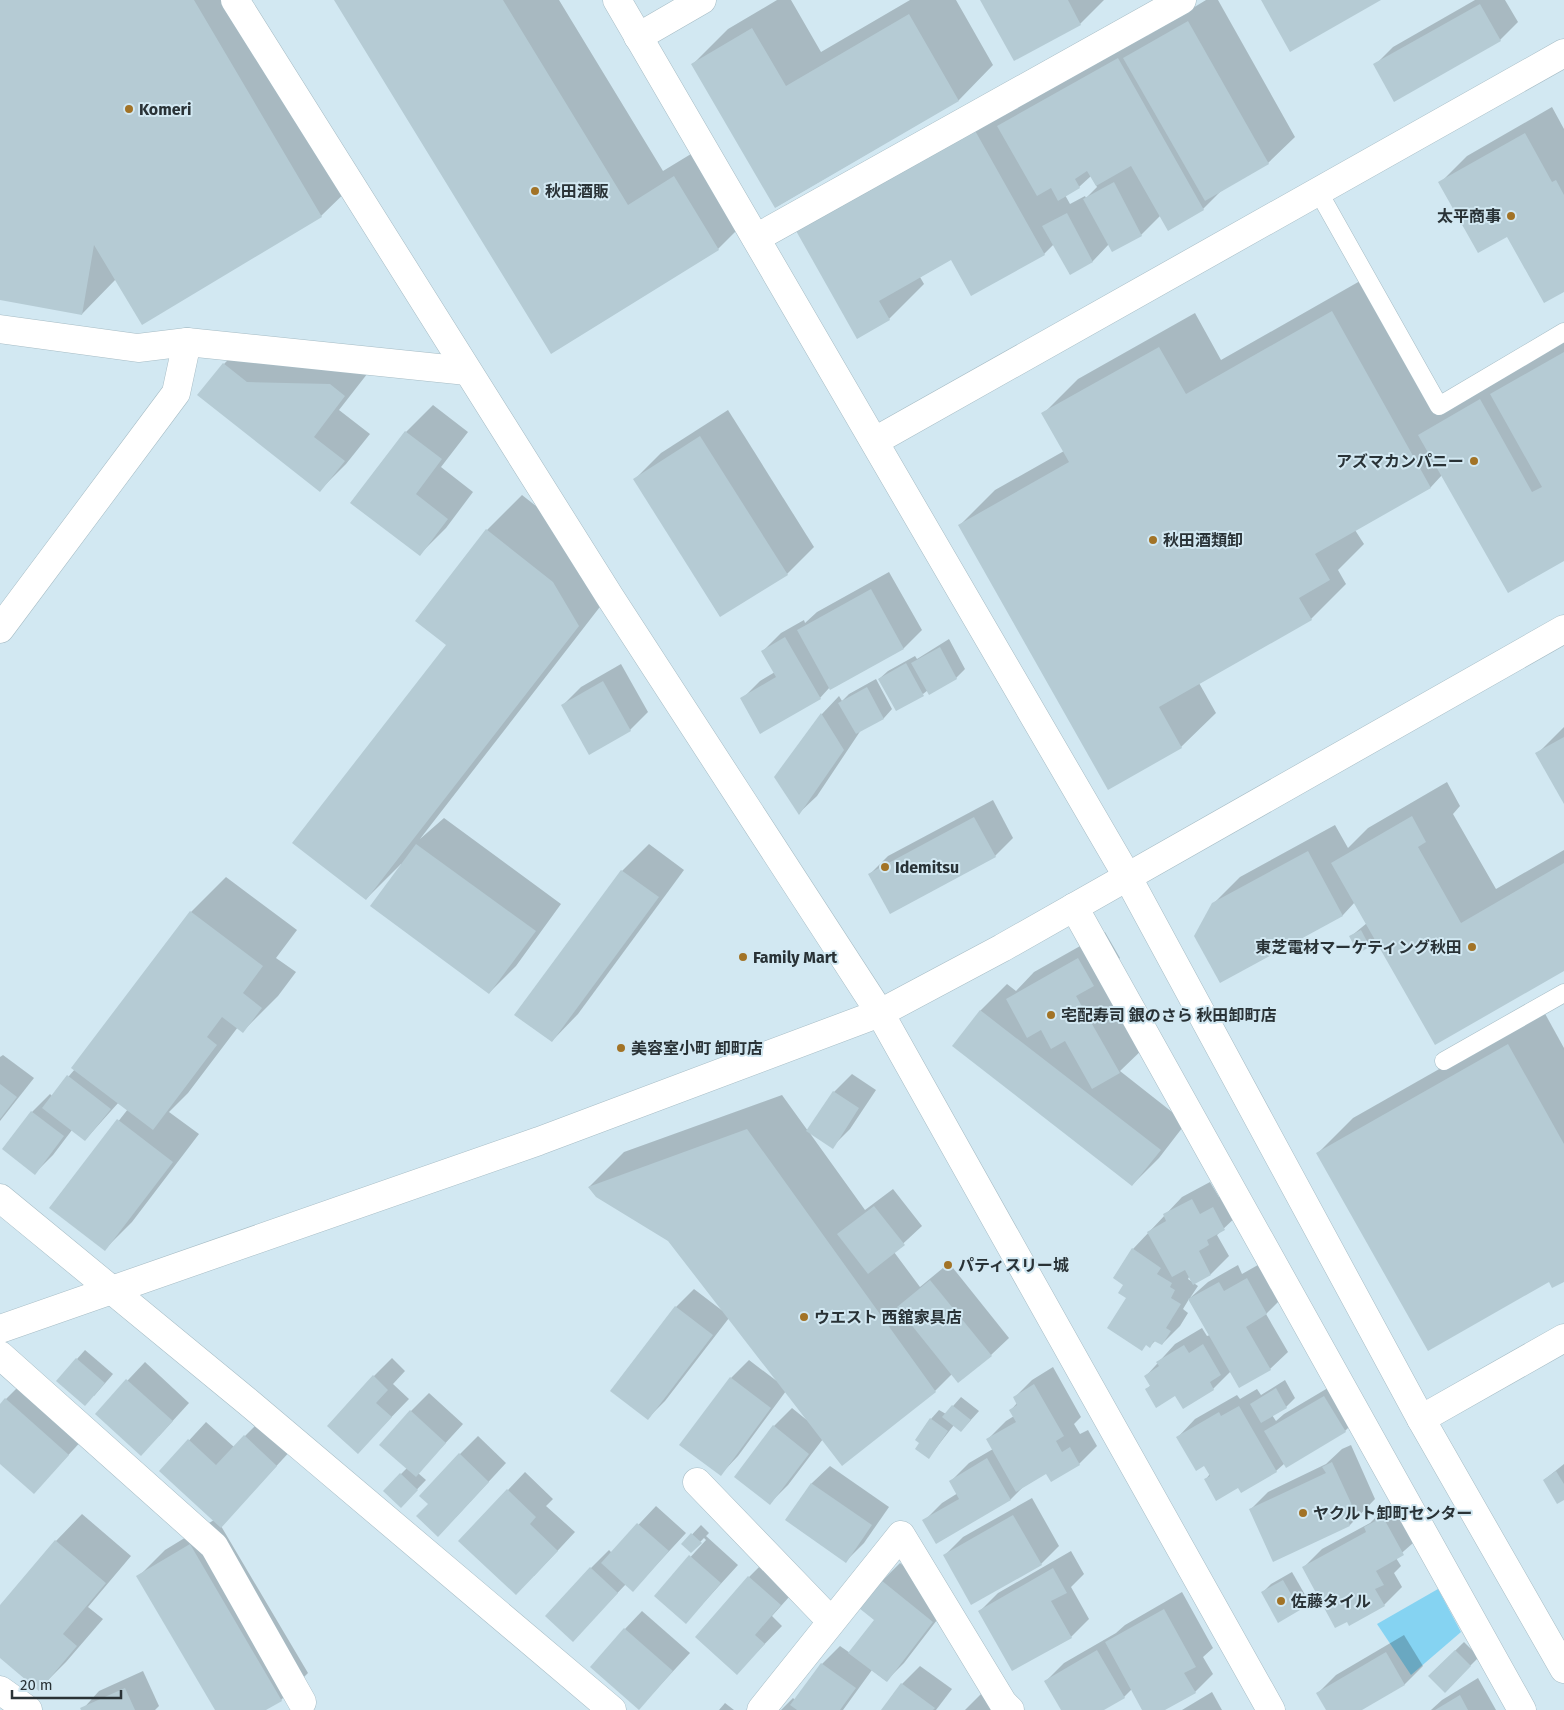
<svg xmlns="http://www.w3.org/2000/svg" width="1564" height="1710" viewBox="0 0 1564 1710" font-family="'Fira Sans','Noto Sans JP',sans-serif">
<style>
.green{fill:#85d3f2}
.shadow{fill:#0003;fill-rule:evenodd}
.building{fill:#b5cbd4}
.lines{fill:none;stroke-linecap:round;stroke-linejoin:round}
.service-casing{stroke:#a6bcc5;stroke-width:19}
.minor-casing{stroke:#a6bcc5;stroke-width:29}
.tertiary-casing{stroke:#a6bcc5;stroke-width:29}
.service{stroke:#fff;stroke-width:18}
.minor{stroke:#fff;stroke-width:28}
.tertiary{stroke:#fff;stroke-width:28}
.poi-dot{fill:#a27326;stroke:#d2e8f2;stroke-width:2}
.labels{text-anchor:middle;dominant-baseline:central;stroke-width:4;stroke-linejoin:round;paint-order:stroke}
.poi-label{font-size:16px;font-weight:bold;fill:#293236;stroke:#d2e8f2;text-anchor:start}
</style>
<rect width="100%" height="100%" fill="#d2e8f2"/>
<polygon class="green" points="1438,1589 1461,1632 1411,1675 1377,1624"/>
<g class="shadow">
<polygon points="0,0 249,0 356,182 321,216 116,279 82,314 0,299"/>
<polygon points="335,0 559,0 663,171 709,143 753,214 718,249 551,352"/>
<polygon points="777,0 791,0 821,52 910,0 956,0 993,65 959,100 776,207 693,64 728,29"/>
<polygon points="982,0 1104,0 1080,24 1014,59"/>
<path d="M1206 0H1218L1295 137 1268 163 1223 189 1203 209 1161 215 1141 235 1109 244 1093 261 1070 274 1054 244 1044 254 951 259 920 277 924 284 889 319 797 229 1008 93 1017 109 1025 100 1145 32 1147 36ZM1091 176 1097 187 1086 198 1085 196 1070 204 1065 195 1079 187Z"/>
<polygon points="1475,0 1505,0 1518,22 1500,40 1375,65 1393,47"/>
<polygon points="1552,107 1564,129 1564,290 1507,235 1440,183 1467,156"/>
<polygon points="1367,277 1443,411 1564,338 1564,560 1442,475 1431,487 1355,530 1364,544 1338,570 1346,584 1311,619 1199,683 1216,713 1181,747 960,525 995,490 1064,451 1043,414 1078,379 1195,313 1221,360"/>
<polygon points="250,337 371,369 339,410 370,434 346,464 320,490 199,395 224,364"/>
<polygon points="433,405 468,432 441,467 473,492 446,528 420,554 406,432"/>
<polygon points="728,410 814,547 787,574 720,616 635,479 661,453"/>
<polygon points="522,495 588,547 613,590 420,839 444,818 561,904 516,966 489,993 401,864 366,899 487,530"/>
<polygon points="889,572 922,630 904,648 830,687 820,698 742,699 760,681 775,672 763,651 781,633 804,620 805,623 817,612"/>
<polygon points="949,639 965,669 956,678 929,693 928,690 923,694 879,679 888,671 915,656 917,659"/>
<polygon points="621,664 648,712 630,730 563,705 581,687"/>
<polygon points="876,679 892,709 884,718 861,730 817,796 799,813 776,777 822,714 839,696 842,701 849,694"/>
<polygon points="1564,727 1564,801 1537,754"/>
<polygon points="1447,782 1460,806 1453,814 1496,889 1564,850 1564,969 1376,939 1369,946 1350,937 1367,923 1355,902 1343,915 1220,982 1213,904 1240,877 1335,825 1348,848 1368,828"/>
<polygon points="993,800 1013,838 995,856 870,874 888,856"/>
<polygon points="649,844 684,870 578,1014 552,1041 516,1014 622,871"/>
<polygon points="226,877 297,930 276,958 296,972 278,996 243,1031 238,1027 188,1093 169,1112 199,1134 132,1222 105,1249 51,1207 128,1109 119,1102 85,1140 72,1130 53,1155 35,1173 32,1112 50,1094 52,1096 75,1069 73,1068 191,912"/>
<polygon points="1105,932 1120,958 1105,973 1146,1046 1120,1071 1186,1123 1159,1158 1132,1185 954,1046 981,1010 1007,984 1016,991 1034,972"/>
<polygon points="1543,1010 1564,1048 1564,1280 1549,1280 1318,1153 1353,1118"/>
<polygon points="3,1055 34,1078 0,1121 0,1057"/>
<polygon points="852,1074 876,1090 850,1129 832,1147 809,1132 865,1210 893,1189 922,1226 894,1252 920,1287 949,1263 1009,1338 991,1355 952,1374 935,1391 823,1439 788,1485 770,1503 774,1426 792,1408 808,1421 786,1391 738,1456 721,1474 731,1378 749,1360 778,1382 729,1318 665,1401 647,1419 676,1307 694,1289 724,1312 669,1241 589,1187 624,1152 782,1095 808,1131 834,1092"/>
<polygon points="1210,1182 1219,1197 1231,1190 1242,1211 1217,1235 1229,1256 1211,1274 1194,1283 1190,1275 1188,1279 1198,1286 1190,1298 1208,1282 1238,1265 1242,1274 1265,1261 1285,1295 1266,1314 1288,1352 1270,1369 1231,1371 1213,1389 1176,1394 1146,1390 1151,1385 1146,1376 1175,1344 1202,1328 1207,1336 1210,1335 1189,1299 1183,1309 1188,1313 1180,1326 1162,1344 1156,1340 1150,1346 1127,1298 1124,1285 1133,1249 1182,1197"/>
<polygon points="85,1350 113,1374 94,1396 77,1359"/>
<polygon points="392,1358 405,1371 393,1384 409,1399 375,1434 374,1376"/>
<polygon points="145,1362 189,1403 159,1436 96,1414"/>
<polygon points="1053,1367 1081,1417 1074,1424 1080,1434 1088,1430 1097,1446 1079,1464 1047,1472 1023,1487 1011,1499 936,1542 924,1521 942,1503 958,1493 951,1481 969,1463 993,1449 988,1439 1006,1421 1014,1416 1011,1410 1017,1403 1014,1398 1032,1380"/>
<polygon points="1343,1379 1363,1413 1345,1431 1285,1463 1276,1471 1242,1491 1238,1486 1205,1480 1210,1474 1205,1464 1178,1437 1195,1419 1237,1395 1240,1399 1257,1389 1261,1395 1285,1380 1295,1398 1286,1407 1272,1415 1276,1421 1284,1414"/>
<polygon points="24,1381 86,1436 34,1492 0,1462 0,1405"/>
<polygon points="429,1393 463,1424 418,1473 426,1480 401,1506 401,1474 407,1468 411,1411"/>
<polygon points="961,1397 979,1411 961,1431 954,1425 929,1457 931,1419 939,1410 946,1414"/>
<polygon points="263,1418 294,1447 221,1526 308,1673 281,1700 264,1710 216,1710 138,1577 165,1550 214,1520 161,1471 206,1422 234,1447"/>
<polygon points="478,1436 506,1463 456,1517 429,1504 460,1454"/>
<polygon points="1351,1445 1375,1499 1350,1525 1250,1510 1268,1492 1326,1464 1342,1449"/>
<polygon points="1564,1464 1564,1498 1544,1480"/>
<polygon points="830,1466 889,1507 864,1543 846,1561 787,1520 812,1483"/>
<polygon points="525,1472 553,1499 546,1506 575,1532 534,1576 508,1490"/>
<polygon points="1032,1498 1059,1546 1041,1564 945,1555 963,1537"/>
<polygon points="1401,1500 1421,1536 1396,1558 1401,1566 1394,1573 1402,1587 1384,1605 1304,1567 1322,1549 1370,1523 1383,1510"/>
<polygon points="656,1506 686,1533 633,1590 626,1584 573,1640 546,1616 591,1568 609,1550 612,1553"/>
<polygon points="82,1514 131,1556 88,1607 103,1619 66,1662 39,1689 0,1656 0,1607 56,1541"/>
<polygon points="701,1525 709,1533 706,1536 738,1565 686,1622 655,1596 706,1540 704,1538 691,1551 683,1544"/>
<polygon points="1071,1551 1084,1574 1071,1587 1089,1619 1071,1637 980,1611 998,1593"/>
<polygon points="767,1559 798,1587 772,1616 782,1626 754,1655 749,1577"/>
<polygon points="900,1563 950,1603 904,1663 886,1681 872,1670 843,1710 781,1710 793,1698 795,1700 822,1664 840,1646 850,1653 876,1620 882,1581"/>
<polygon points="1292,1572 1308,1600 1300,1609 1279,1621 1263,1592 1271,1584"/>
<polygon points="1182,1592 1213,1648 1203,1657 1213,1674 1195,1692 1162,1710 1144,1710 1132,1689 1124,1697 1102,1710 1063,1710 1046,1681 1064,1663 1116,1633 1125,1625"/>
<polygon points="642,1611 690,1653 639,1708 625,1629"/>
<polygon points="1404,1635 1423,1666 1405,1684 1360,1710 1328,1710 1318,1693 1336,1675"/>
<polygon points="1464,1642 1479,1657 1445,1691 1429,1676"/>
<polygon points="920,1666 952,1689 936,1710 882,1710 902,1684"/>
<polygon points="143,1671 159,1706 155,1710 82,1710 99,1691"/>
<polygon points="1478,1678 1496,1710 1431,1710 1442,1700"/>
<polygon points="1212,1692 1222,1710 1182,1710"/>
<polygon points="981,1694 1003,1710 965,1710"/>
<polygon points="725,1703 734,1710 719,1710"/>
</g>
<g class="building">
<polygon points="0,0 194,0 322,217 142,325 94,245 82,315 0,300"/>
<polygon points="334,0 503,0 628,205 674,176 719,250 551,354"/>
<polygon points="980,0 1068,0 1081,25 1014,61"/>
<polygon points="1261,0 1381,0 1290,52"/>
<polygon points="1480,4 1501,41 1394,102 1373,64"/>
<polygon points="909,14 959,101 775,208 691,64 752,28 786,86"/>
<polygon points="1188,21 1269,164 1205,201 1123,58"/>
<polygon points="1118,58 1204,210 1168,231 1131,166 1096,186 1087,171 1075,179 1080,188 1058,201 1051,188 1037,196 997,126"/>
<polygon points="973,127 1045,255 971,296 951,260 879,301 890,320 857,339 795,229"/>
<polygon points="1525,133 1552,182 1556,180 1564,195 1564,292 1544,303 1507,237 1478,253 1438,182"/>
<polygon points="1114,182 1142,236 1112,252 1083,199"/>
<polygon points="1067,213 1093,262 1070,275 1042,226"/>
<polygon points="1332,311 1431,488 1315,554 1330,580 1299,598 1312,620 1159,707 1182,748 1108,790 958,525 1069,462 1041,413 1159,347 1186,394"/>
<polygon points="1564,352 1564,561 1508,593 1418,435 1480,399 1532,492 1542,487 1490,394"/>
<polygon points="223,363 247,382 330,384 345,396 314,437 345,461 320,492 197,395"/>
<polygon points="405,431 442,459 416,494 448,519 420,556 350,503"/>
<polygon points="700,436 788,575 720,617 633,479"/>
<polygon points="486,529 553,582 579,626 366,900 292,843 446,645 415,621"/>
<polygon points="871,589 904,649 830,690 797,630"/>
<polygon points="785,637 821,699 760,734 740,698 776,677 761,651"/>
<polygon points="940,647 957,679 929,695 911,663"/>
<polygon points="906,663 924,696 896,711 878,679"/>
<polygon points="603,681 631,731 589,755 561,705"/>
<polygon points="867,687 884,719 856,734 838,703"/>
<polygon points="821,713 844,750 799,815 774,777"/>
<polygon points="1564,737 1564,804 1535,753"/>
<polygon points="1412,816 1426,842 1418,847 1461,923 1564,863 1564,971 1435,1045 1331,863"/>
<polygon points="974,817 996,857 890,914 868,874"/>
<polygon points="416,844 536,931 489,994 370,906"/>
<polygon points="1308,851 1343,916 1220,983 1194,936 1212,903"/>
<polygon points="621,870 659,897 552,1042 514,1015"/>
<polygon points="190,911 263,966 243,993 262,1008 243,1033 222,1017 207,1037 217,1045 153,1130 71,1068"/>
<polygon points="1361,930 1370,947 1358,953 1349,936"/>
<polygon points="1078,958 1094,986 1076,996 1120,1073 1092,1089 1065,1041 1051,1049 1041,1030 1027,1038 1006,999"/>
<polygon points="980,1010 1161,1150 1132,1186 952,1046"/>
<polygon points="1508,1044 1564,1144 1564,1282 1552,1288 1549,1282 1428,1351 1316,1153"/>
<polygon points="67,1075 111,1109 85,1141 42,1108"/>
<polygon points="0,1084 17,1097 0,1119"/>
<polygon points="833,1091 859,1108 833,1149 806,1131"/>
<polygon points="31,1111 64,1136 35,1175 2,1149"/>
<polygon points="117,1119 173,1162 105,1251 49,1208"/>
<polygon points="747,1129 936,1392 842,1466 668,1241 596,1197 588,1187"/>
<polygon points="1192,1199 1200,1214 1213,1207 1225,1230 1207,1240 1209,1245 1199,1251 1211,1275 1193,1285 1185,1270 1172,1277 1147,1232 1166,1221 1163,1214"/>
<polygon points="874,1206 905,1245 868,1274 837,1234"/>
<polygon points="1132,1248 1161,1268 1157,1274 1172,1283 1170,1287 1175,1290 1171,1298 1181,1304 1166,1328 1171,1331 1162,1345 1154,1341 1150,1348 1146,1345 1142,1351 1107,1328 1126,1298 1118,1293 1123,1285 1113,1278"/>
<polygon points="1247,1278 1267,1314 1246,1327 1271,1370 1239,1388 1188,1299 1219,1282 1224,1291"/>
<polygon points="930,1280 992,1356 958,1383 897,1307"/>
<polygon points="675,1306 713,1335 648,1420 610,1391"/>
<polygon points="1203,1344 1221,1375 1210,1382 1214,1390 1183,1409 1175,1396 1156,1408 1145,1389 1150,1386 1144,1376 1159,1366 1156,1362 1184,1345 1189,1353"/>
<polygon points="76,1358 105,1383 85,1406 56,1381"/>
<polygon points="373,1375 388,1390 376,1403 392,1417 358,1454 327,1426"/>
<polygon points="730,1377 771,1408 721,1476 679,1445"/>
<polygon points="126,1379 173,1421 141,1456 95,1414"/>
<polygon points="1034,1384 1064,1436 1056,1441 1062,1452 1070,1447 1080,1465 1051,1482 1046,1474 1016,1492 986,1439 1016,1422 1009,1410 1017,1405 1013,1397"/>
<polygon points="1276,1388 1287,1408 1261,1423 1250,1404"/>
<polygon points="1324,1396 1346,1432 1286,1468 1264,1431"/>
<polygon points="5,1398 69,1455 34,1494 0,1464 0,1404"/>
<polygon points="952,1405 971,1420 961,1432 942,1417"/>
<polygon points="1239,1406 1277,1472 1241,1493 1238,1488 1216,1501 1204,1479 1210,1476 1204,1466 1196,1471 1176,1437 1219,1412 1221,1416"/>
<polygon points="410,1410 446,1443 416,1477 379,1445"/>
<polygon points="930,1418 948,1431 929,1459 915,1449 919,1443 915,1440"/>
<polygon points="773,1425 809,1454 770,1505 734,1477"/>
<polygon points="244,1435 277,1466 221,1528 159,1471 188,1439 216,1465"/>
<polygon points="459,1453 489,1482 438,1537 416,1516 428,1504 419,1496"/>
<polygon points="987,1458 1011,1500 936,1544 922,1520 959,1499 949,1481"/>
<polygon points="1332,1462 1358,1518 1349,1522 1350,1526 1273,1562 1249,1509 1326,1473 1322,1467"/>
<polygon points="1556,1471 1564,1484 1564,1500 1557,1504 1543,1480"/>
<polygon points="400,1473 418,1490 401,1508 383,1491"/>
<polygon points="811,1483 872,1525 846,1563 785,1520"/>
<polygon points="507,1489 536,1517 530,1524 558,1551 516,1595 458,1541"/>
<polygon points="1013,1515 1042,1565 971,1605 943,1555"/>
<polygon points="1383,1517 1404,1555 1376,1571 1384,1585 1375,1589 1385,1606 1349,1626 1347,1622 1335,1628 1302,1567 1366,1532 1364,1527"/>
<polygon points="637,1523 669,1551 633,1592 601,1563"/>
<polygon points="691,1533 702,1543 691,1553 681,1544"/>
<polygon points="55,1540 106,1583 63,1634 77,1646 39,1691 0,1658 0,1605"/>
<polygon points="190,1544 282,1701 266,1710 215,1710 136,1576"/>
<polygon points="689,1555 721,1583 686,1624 654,1596"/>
<polygon points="590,1567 618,1593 573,1642 545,1616"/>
<polygon points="1053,1568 1067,1593 1051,1601 1072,1638 1012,1671 978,1611"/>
<polygon points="748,1576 781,1605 755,1635 765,1644 737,1675 695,1637"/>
<polygon points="881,1580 933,1622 887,1682 848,1653 874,1620 859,1608"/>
<polygon points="1283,1580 1300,1610 1278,1623 1261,1592"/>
<polygon points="1164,1609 1196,1667 1184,1673 1196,1693 1165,1710 1142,1710 1105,1642"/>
<polygon points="624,1628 673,1671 639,1710 590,1667"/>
<polygon points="1097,1650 1125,1698 1104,1710 1061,1710 1044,1681"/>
<polygon points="1455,1650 1471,1666 1445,1693 1428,1676"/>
<polygon points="1386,1652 1405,1685 1362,1710 1326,1710 1316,1693"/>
<polygon points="821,1663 856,1688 840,1710 797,1710 790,1705"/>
<polygon points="901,1683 935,1708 933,1710 881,1710"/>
<polygon points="125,1688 135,1710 81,1710 80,1708"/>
<polygon points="1460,1695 1468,1710 1435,1710"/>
</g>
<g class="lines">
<defs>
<g id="service">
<polyline points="1318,191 1439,406 1564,332"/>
<polyline points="1444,1061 1564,993"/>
</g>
<g id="minor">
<polyline points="638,37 702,0"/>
<polyline points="756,238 1182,0"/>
<polyline points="0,329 138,348 187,342 467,371"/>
<polyline points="875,441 1564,53"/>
<polyline points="0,629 176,393 187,342"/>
<polyline points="1074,907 1522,1710"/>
<polyline points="0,1198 248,1402 612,1710"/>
<polyline points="0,1355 214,1546 302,1702"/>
<polyline points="1421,1419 1564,1338"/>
<polyline points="697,1482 831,1621"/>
<polyline points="0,1690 28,1710"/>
<polyline points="761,1710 901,1535 1003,1703 1010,1710"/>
</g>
<g id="tertiary">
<polyline points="235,0 610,597 880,1013 1271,1710"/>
<polyline points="617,0 1127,876 1421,1419 1564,1669"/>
<polyline points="0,1329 539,1141 880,1013 1002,948 1564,629"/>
</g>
</defs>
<use href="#service" class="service-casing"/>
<use href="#minor" class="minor-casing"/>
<use href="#tertiary" class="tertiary-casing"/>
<use href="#service" class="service"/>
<use href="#minor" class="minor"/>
<use href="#tertiary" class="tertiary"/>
</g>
<g class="poi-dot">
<circle cx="129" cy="109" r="5"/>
<circle cx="535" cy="191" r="5"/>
<circle cx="1511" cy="216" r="5"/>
<circle cx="1474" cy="461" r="5"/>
<circle cx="1153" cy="540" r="5"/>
<circle cx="885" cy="867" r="5"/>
<circle cx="1472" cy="947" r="5"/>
<circle cx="743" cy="957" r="5"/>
<circle cx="1051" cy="1015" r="5"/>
<circle cx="621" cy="1048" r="5"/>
<circle cx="948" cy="1265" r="5"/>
<circle cx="804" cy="1317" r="5"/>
<circle cx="1303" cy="1513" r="5"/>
<circle cx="1281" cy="1601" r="5"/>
</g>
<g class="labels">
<g class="poi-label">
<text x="139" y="109">Komeri</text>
<text x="545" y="191">秋田酒販</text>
<text x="1501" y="216" text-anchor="end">太平商事</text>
<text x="1464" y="461" text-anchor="end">アズマカンパニー</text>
<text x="1163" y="540">秋田酒類卸</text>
<text x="895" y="867">Idemitsu</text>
<text x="1462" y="947" text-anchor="end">東芝電材マーケティング秋田</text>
<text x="753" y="957">Family Mart</text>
<text x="1061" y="1015">宅配寿司 銀のさら 秋田卸町店</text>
<text x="631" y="1048">美容室小町 卸町店</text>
<text x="958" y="1265">パティスリー城</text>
<text x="814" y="1317">ウエスト 西舘家具店</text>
<text x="1313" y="1513">ヤクルト卸町センター</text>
<text x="1291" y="1601">佐藤タイル</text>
</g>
</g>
<path d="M12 1690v8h109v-8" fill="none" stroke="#293236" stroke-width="2.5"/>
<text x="20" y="1690" font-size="15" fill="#293236" stroke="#d2e8f2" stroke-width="4" paint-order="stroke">20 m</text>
</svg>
